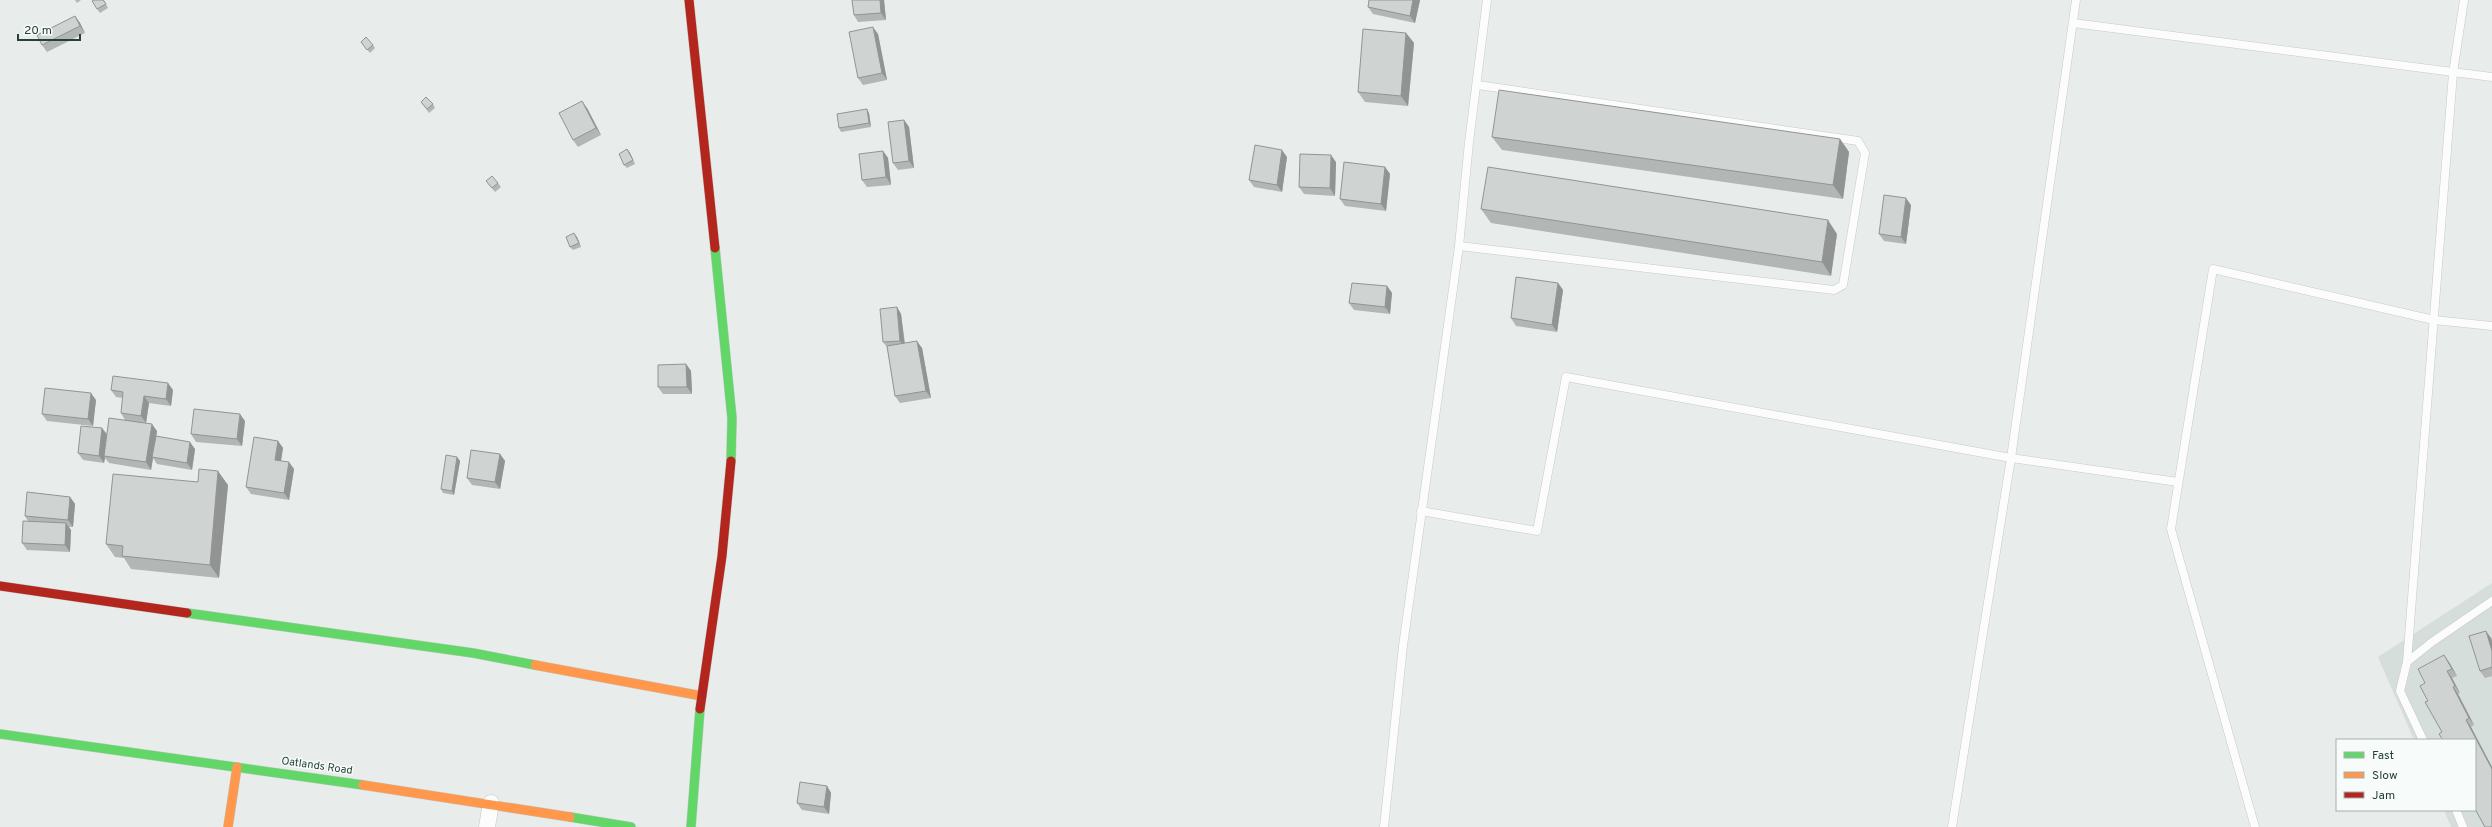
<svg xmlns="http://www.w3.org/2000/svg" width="2492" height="827" viewBox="0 0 2492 827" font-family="Overpass,sans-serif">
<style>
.built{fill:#d6dedb}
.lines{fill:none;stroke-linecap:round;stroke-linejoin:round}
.lane-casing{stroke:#c5cac8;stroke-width:9}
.street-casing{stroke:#c5cac8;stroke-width:17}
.fast-casing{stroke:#c3cbc8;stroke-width:10}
.slow-casing{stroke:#c3cbc8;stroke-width:10}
.jam-casing{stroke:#c3cbc8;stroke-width:10}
.lane{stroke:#fcfcfc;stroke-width:8}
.street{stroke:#fcfcfc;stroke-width:16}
.fast{stroke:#63d668;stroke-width:9}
.slow{stroke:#ff974d;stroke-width:9}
.jam{stroke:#b3261e;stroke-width:9}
.wall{fill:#b2b6b5}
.shaded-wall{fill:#919493}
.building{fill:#cfd4d2;stroke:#919493}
.labels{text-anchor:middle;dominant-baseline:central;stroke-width:3;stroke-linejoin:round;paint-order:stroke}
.street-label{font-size:11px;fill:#24423a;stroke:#f7fbf9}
</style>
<rect width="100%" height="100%" fill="#e8edeb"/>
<polygon class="built" points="2492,583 2492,827 2451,827 2444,810 2475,810 2475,740 2414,740 2378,657"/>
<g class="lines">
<defs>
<g id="lane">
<polyline points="2073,23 2492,77"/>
<polyline points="1459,246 1834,290 1843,285 1865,153 1858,141 1478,85"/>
<polyline points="1421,511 1537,531 1566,377 2011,458 2178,482"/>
<polyline points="2407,662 2453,73 2464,0"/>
<polyline points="2423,740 2400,691 2407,662 2432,642 2492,601"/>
<polyline points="2456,810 2463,827"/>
<polyline points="1384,827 1403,646 1459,246 1469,142 1487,0"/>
<polyline points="1952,827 2011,458 2076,0"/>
<polyline points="2255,827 2171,529 2213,269 2434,320 2492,326"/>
</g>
<polyline id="street" points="487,827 491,803"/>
<g id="fast">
<polyline points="715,248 732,418 731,461"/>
<polyline points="187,613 473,653 535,665"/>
<polyline points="0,734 363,785"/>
<polyline points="570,817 631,827"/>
<polyline points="691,827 700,709"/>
</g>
<g id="slow">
<polyline points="535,665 702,696"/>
<polyline points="363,785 570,817"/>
<polyline points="228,827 237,767"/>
</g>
<g id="jam">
<polyline points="689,0 715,248"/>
<polyline points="0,586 187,613"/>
<polyline points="700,709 722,556 731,461"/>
</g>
</defs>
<use href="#lane" class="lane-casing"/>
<use href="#street" class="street-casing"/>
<use href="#fast" class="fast-casing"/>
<use href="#slow" class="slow-casing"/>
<use href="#jam" class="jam-casing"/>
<use href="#lane" class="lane"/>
<use href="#street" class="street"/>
<use href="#fast" class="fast"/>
<use href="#slow" class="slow"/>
<use href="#jam" class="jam"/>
</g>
<g class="wall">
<polygon points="75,0 81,0 77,3"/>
<polygon points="104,0 108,8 100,13 97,9"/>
<polygon points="852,0 884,0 886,20 858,22 854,15"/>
<polygon points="1420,0 1415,23 1373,14 1368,7"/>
<polygon points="75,16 80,23 85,33 47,52 42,45"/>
<polygon points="1406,33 1414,43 1408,106 1365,102 1358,92"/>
<polygon points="878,34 887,80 863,85 858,78"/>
<polygon points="361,42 373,45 375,48 370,53"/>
<polygon points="421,102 433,104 435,108 429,113"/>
<polygon points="587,108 601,135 578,147 573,140"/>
<polygon points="869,113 871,127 841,132 839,128"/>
<polygon points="904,120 909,127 914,168 898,170 893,163"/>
<polygon points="1492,137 1840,139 1849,152 1843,199 1502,150"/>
<polygon points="627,149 630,153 635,164 627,168 624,165"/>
<polygon points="883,151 888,158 891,185 867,187 862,180"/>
<polygon points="1287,157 1282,192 1254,187 1249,180"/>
<polygon points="1336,162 1335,196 1304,194 1299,187"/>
<polygon points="1385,167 1390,174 1386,211 1345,206 1340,199"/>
<polygon points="486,181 498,183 501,187 495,192"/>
<polygon points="1911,205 1906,244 1884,241 1879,234"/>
<polygon points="1481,209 1837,234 1831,276 1491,223"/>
<polygon points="577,237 581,247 573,250 570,247"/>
<polygon points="1558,283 1563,290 1557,332 1516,326 1511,318"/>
<polygon points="1387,286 1392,293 1390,314 1354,310 1349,303"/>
<polygon points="897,307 901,314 905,343 922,348 931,398 900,403 895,396 887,347 883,342"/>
<polygon points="686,364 691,371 692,394 663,394 658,387"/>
<polygon points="111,390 173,390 171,406 149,403 146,423 157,431 156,436 195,449 192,470 157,464 153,458 151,470 109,463 105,458 104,463 83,460 78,453 102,428 107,434 125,420 121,413 123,398 116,397"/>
<polygon points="96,400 93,426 47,421 42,414"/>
<polygon points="245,421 242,446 196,442 191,434"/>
<polygon points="278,441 283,448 281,461 294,469 289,500 251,494 246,487"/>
<polygon points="500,454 505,461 500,489 472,485 467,478"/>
<polygon points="457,457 460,461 454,495 443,493 441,489"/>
<polygon points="228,485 219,578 131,569 124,558 115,557 106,544"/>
<polygon points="70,497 75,504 73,527 68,527 71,530 70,552 27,550 22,543 28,521 25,516"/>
<polygon points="2491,638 2492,641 2492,676 2485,678 2480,671"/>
<polygon points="2449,662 2457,676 2452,678 2460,693 2458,694 2474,725 2471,727 2492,767 2492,827 2475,740 2442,732 2428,701 2425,683"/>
<polygon points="827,786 831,793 829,814 802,810 797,803"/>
</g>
<g class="shaded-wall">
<polygon points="880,0 884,0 886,20 881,13"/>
<polygon points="1413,0 1420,0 1415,23 1410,16"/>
<polygon points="75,16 80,23 85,33 80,26"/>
<polygon points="873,27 878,34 887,80 882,73"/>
<polygon points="1406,33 1414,43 1408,106 1401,96"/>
<polygon points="582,101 587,108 601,135 596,128"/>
<polygon points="867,109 869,113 871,127 869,123"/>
<polygon points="904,120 909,127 914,168 909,161"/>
<polygon points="1840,139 1849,152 1843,199 1833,185"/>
<polygon points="627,149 630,153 635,164 633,160"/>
<polygon points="1282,150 1287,157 1282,192 1277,185"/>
<polygon points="883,151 888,158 891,185 886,177"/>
<polygon points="1331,155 1336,162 1335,196 1330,188"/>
<polygon points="1385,167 1390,174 1386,211 1381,204"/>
<polygon points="1906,198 1911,205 1906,244 1901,237"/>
<polygon points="1828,220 1837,234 1831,276 1822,262"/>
<polygon points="574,233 577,237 581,247"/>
<polygon points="1558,283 1563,290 1557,332 1552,325"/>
<polygon points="1387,286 1392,293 1390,314 1385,307"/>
<polygon points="897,307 901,314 905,348 900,341"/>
<polygon points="917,341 922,348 931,398 926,391"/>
<polygon points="686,364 691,371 692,394 687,387"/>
<polygon points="168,383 173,390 171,406 166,399"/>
<polygon points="91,393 96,400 93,426 88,419"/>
<polygon points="144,396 149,403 146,423 141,416"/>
<polygon points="240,414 245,421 242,446 237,439"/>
<polygon points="152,424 157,431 153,457 152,457 153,458 151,470 146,462"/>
<polygon points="102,428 107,435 104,456 105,458 104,463 99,456"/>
<polygon points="278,441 283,448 280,467 275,460"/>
<polygon points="190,442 195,449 192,470 187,463"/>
<polygon points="500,454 505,461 500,489 495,482"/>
<polygon points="457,457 460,461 454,495 452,491"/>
<polygon points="289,462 294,469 289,500 284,493"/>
<polygon points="218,471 228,485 219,578 210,565"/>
<polygon points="70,497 75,504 73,527 68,520"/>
<polygon points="66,523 71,530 70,552 65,545"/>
<polygon points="2486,631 2491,638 2492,641 2492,651"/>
<polygon points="2444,655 2449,662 2457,676 2452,669"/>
<polygon points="2447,671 2452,678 2460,693 2455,686"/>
<polygon points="2453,687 2458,694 2474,725 2469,718"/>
<polygon points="2466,720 2471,727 2492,767 2492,769"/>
<polygon points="827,786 831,793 829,814 824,807"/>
</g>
<g class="building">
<polygon points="94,0 103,0 106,4 97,9 92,1"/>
<polygon points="852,0 880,0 881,13 854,15"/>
<polygon points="1369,0 1413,0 1410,16 1368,7"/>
<polygon points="75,16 80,26 42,45 37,35"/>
<polygon points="873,27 882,73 858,78 849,32"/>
<polygon points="1363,29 1406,33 1401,96 1358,92"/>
<polygon points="366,37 373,45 367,50 361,42"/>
<polygon points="1499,90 1840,139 1833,185 1492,137"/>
<polygon points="426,97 433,104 427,109 421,102"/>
<polygon points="582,101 596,128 573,140 559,113"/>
<polygon points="867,109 869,123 839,128 837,114"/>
<polygon points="904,120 909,161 893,163 888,122"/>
<polygon points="1255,145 1282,150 1277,185 1249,180"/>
<polygon points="627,149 633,160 624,165 619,154"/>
<polygon points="883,151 886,177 862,180 859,154"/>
<polygon points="1300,154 1331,155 1330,188 1299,187"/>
<polygon points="1344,162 1385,167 1381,204 1340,199"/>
<polygon points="1488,167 1828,220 1822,262 1481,209"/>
<polygon points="492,176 498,183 492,188 486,181"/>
<polygon points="1884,195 1906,198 1901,237 1879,234"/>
<polygon points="574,233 579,243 570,247 566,237"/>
<polygon points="1516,277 1558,283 1552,325 1511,318"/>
<polygon points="1352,283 1387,286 1385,307 1349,303"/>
<polygon points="897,307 900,341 883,342 880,309"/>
<polygon points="917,341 926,391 895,396 887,346"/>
<polygon points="686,364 687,387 658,387 658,365"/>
<polygon points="113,376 168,383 166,399 144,396 141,416 121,413 123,392 111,390"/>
<polygon points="45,388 91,393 88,419 42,414"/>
<polygon points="194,409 240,414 237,439 191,434"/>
<polygon points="109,418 152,424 146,462 104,456"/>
<polygon points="81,426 102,428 99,456 78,453"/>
<polygon points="156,436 190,442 187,463 152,457"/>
<polygon points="254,437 278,441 275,460 289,462 284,493 246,487"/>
<polygon points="471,450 500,454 495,482 467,478"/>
<polygon points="446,455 457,457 452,491 441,489"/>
<polygon points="199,469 218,471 210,565 122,556 123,546 106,544 113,474 198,482"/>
<polygon points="27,492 70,497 68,520 25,516"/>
<polygon points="23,521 66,523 65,545 22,543"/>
<polygon points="2486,631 2492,651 2492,667 2480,671 2469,636"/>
<polygon points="2444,655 2452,669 2447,671 2455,686 2453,687 2469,718 2466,720 2492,769 2492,827 2485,827 2475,809 2475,740 2443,740 2439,734 2442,732 2425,702 2428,701 2420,686 2425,683 2418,669"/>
<polygon points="800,782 827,786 824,807 797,803"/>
</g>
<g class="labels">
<g class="street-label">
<text transform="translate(317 766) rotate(8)">Oatlands Road</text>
</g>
</g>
<rect x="2336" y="739" width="140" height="72" fill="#f7fbf9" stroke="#a3b1ad"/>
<rect x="2344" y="752" width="20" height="6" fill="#63d668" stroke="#a3b1ad"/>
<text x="2372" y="759" font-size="12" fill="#24423a">Fast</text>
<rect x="2344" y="772" width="20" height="6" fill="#ff974d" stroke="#a3b1ad"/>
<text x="2372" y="779" font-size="12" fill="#24423a">Slow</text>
<rect x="2344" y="792" width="20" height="6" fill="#b3261e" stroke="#a3b1ad"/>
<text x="2372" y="799" font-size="12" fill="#24423a">Jam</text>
<path d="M18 34v6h62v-6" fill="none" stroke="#24423a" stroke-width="2"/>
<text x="24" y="34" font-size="12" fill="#24423a" stroke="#f7fbf9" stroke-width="3" paint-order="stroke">20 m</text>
</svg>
